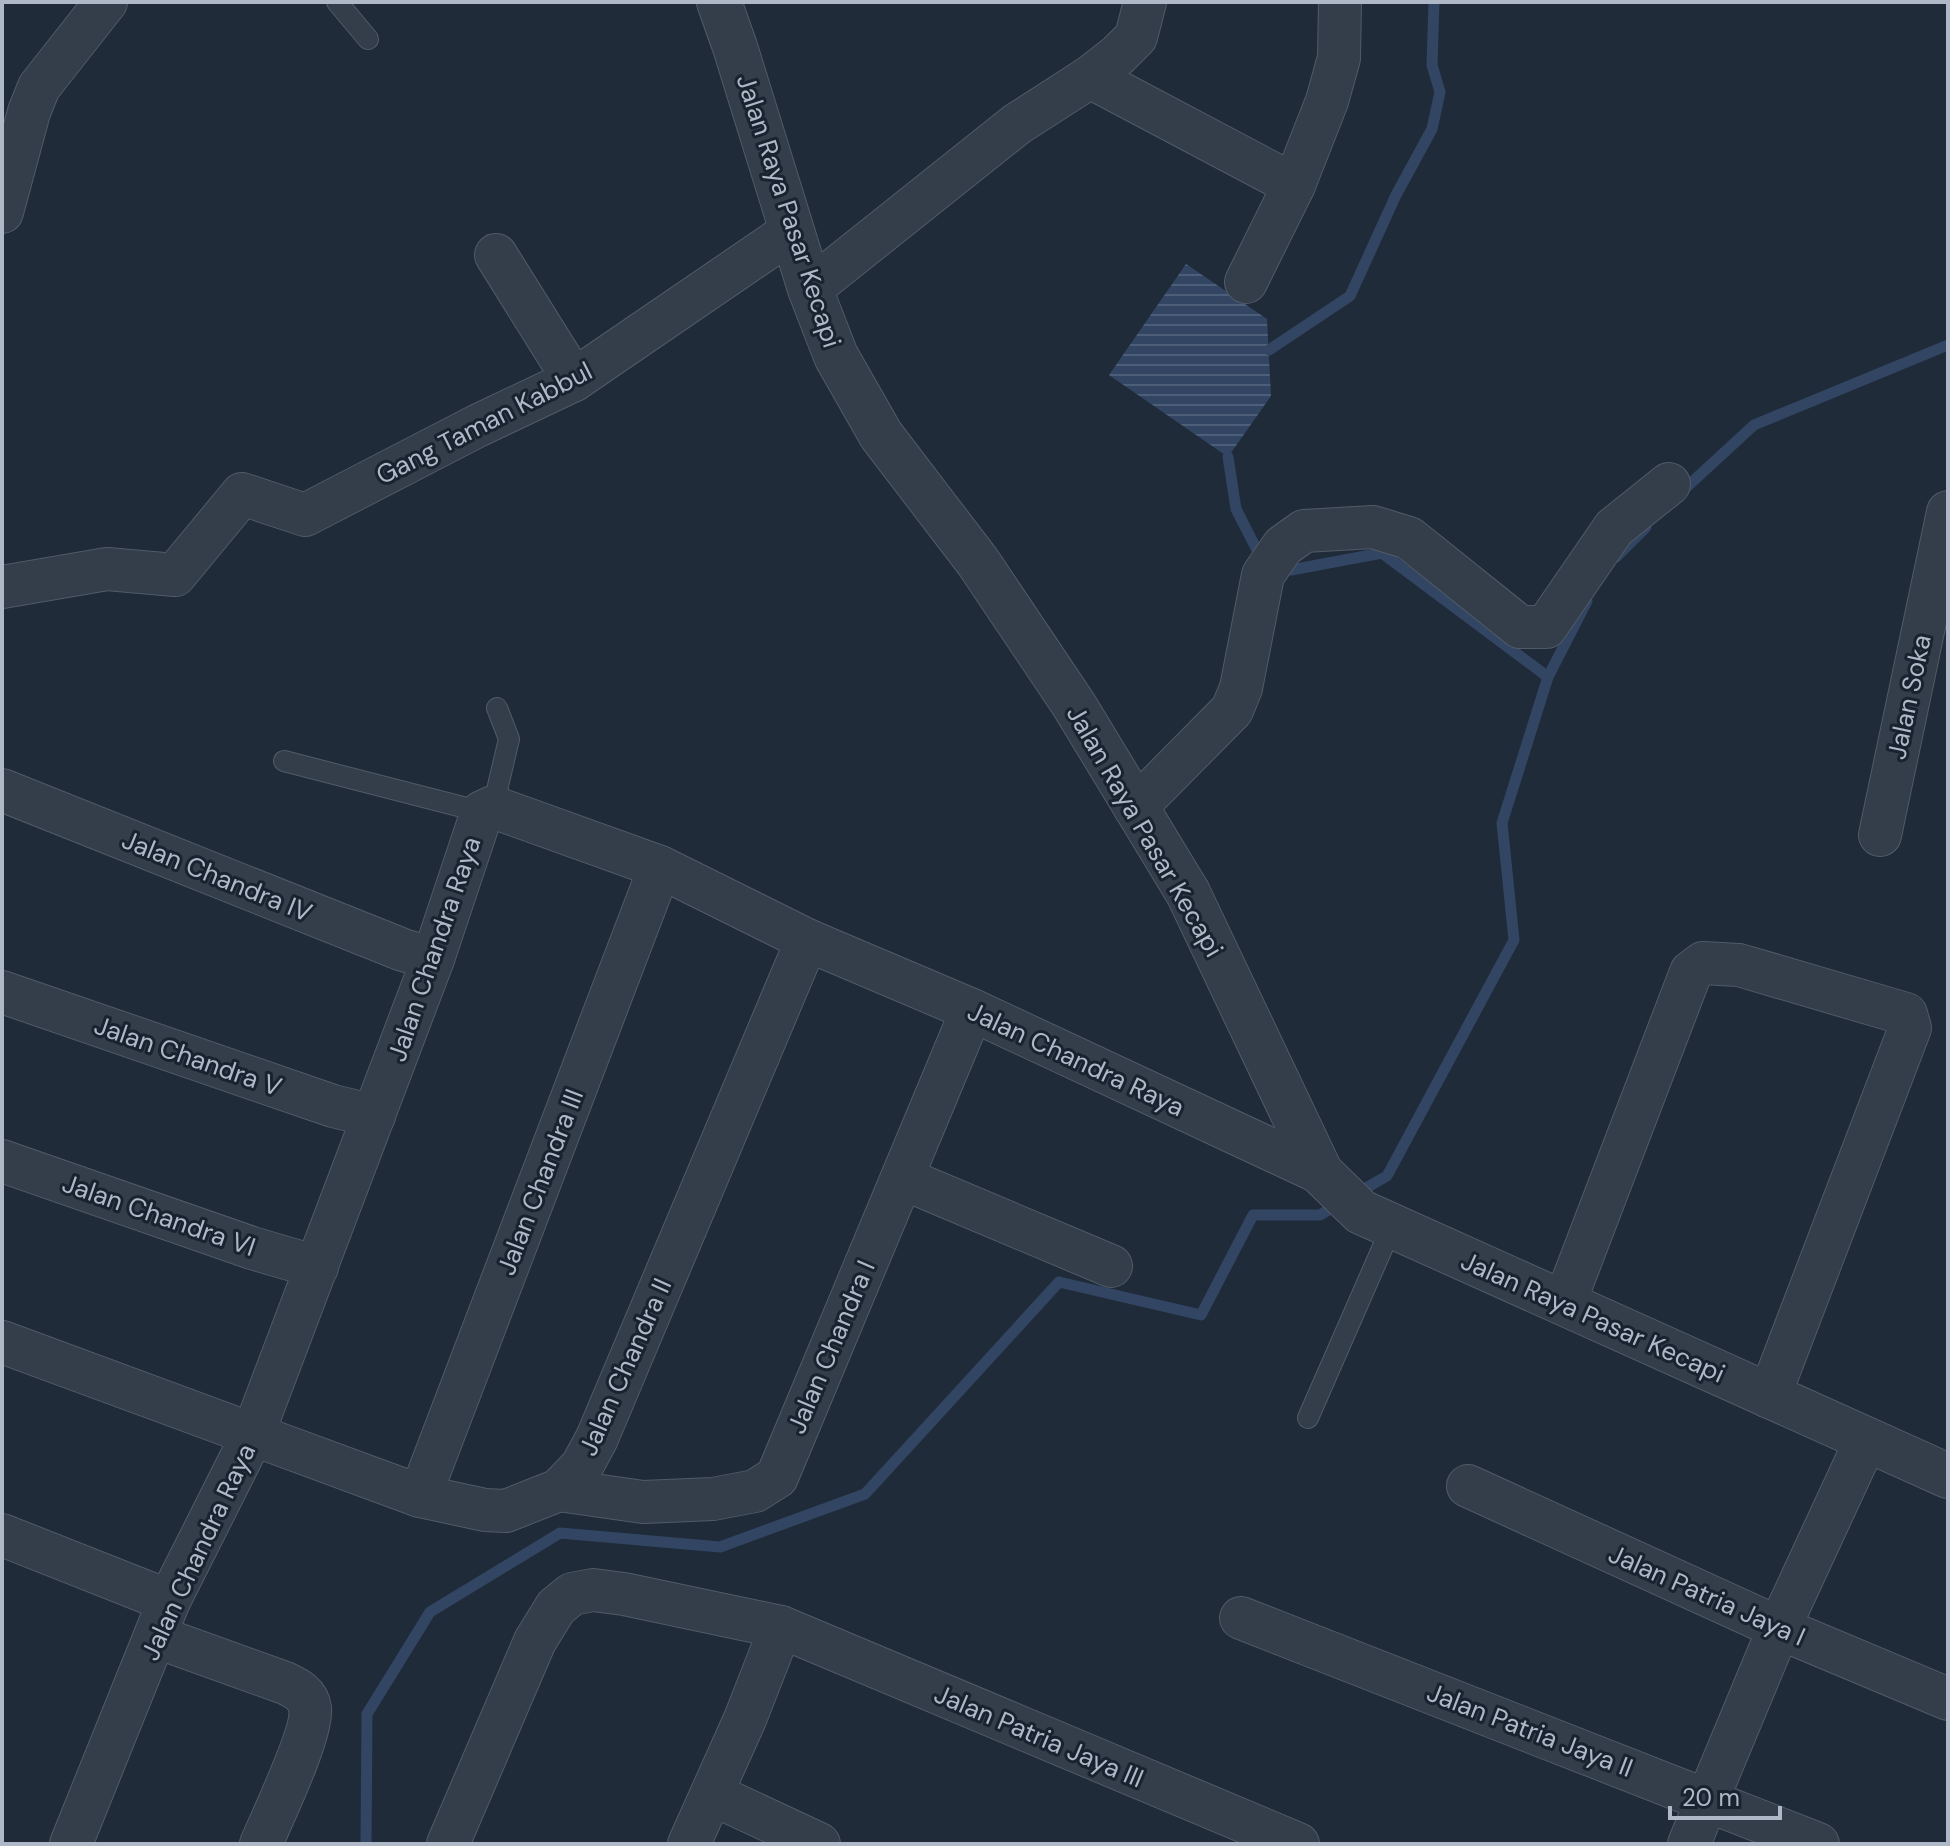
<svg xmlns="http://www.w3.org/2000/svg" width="1950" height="1846" viewBox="0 0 1950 1846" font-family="'DM Sans',sans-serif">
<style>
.water{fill:url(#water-rules)}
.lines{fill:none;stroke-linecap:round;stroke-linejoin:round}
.stream{stroke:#324663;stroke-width:11}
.service-casing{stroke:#515b68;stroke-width:22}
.minor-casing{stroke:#515b68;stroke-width:44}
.tertiary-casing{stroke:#515b68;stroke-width:46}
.service{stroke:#343d4a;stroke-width:20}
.minor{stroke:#343d4a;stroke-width:42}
.tertiary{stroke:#343d4a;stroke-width:44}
.labels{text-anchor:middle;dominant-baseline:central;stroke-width:6;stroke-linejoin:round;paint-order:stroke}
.street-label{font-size:26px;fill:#aeb8c7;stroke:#19222f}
</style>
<defs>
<pattern id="water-rules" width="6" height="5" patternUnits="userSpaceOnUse" patternTransform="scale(2)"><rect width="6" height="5" fill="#324663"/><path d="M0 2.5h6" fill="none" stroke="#4d5f78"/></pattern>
</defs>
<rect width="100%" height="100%" fill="#202b3a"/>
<polygon class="water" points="1186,264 1267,319 1271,396 1228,457 1109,375"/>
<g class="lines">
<g class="stream">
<polyline points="1269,350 1350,296 1396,195 1432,129 1440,92 1432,65 1434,2"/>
<polyline points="1228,457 1236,509 1260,556 1265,558"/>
<polyline points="1678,495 1754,425 1948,345"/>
<polyline points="1616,557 1646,527"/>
<polyline points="1281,565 1291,570 1382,553 1548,677"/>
<polyline points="1357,1193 1387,1176 1514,940 1502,823 1548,677 1587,601"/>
<polyline points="366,1844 367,1714 430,1612 560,1533 720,1547 865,1494 1059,1282 1201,1315 1253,1215 1320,1215 1338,1204"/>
</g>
<defs>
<g id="service">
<polyline points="337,2 368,39"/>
<polyline points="284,761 482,812"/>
<polyline points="493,807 509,739 497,708"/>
<polyline points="1308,1418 1392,1226"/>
</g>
<g id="minor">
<polyline points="1090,77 1294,185 1327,101 1339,58 1340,2"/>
<polyline points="2,212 29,112 39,87 106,2"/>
<polyline points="496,255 574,380"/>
<polyline points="1246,282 1294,185"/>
<polyline points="810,289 1017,124 1090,77 1118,55 1136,37 1145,2"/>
<polyline points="2,587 107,569 175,575 242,494 305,515 477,426 574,380 792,231"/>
<polyline points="2,790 403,950 433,959"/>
<polyline points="1135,808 1232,710 1241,688 1263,575 1283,546 1304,531 1373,527 1409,538 1520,627 1546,627 1614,528 1669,484"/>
<polyline points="1880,835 1948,512"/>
<polyline points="2,992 333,1106 374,1116"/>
<polyline points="2,1161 252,1248 317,1267"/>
<polyline points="902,1178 1111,1266"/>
<polyline points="1564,1304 1691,972 1703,963 1739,965 1906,1014 1910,1028 1769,1397"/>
<polyline points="2,1342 420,1496 485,1510 506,1511 559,1490 582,1466 597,1438 807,940"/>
<polyline points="1468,1486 1779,1628 1948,1699"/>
<polyline points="559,1490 643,1502 713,1499 755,1491 777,1477 972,1010"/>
<polyline points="420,1496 660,867"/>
<polyline points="2,1535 169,1601"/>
<polyline points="1241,1618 1818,1844"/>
<path d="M157 1637 285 1683C296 1688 308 1694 310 1708 314 1731 272 1818 261 1844"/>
<polyline points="712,1794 819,1844"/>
<polyline points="71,1844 169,1601 253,1434 433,959 482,812 493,807 660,867 807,940 972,1010 1321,1173"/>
<polyline points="448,1844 535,1641 556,1607 572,1594 593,1590 624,1594 781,1627 1298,1844"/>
<polyline points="689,1844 745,1719 781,1627"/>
<polyline points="1689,1844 1779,1628 1866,1440"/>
</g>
<polyline id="tertiary" points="719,2 735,47 810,289 836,356 881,435 978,562 1074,705 1188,893 1321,1173 1361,1212 1948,1476"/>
</defs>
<use href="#service" class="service-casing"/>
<use href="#minor" class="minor-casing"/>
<use href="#tertiary" class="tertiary-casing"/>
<use href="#service" class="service"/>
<use href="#minor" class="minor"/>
<use href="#tertiary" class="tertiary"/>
</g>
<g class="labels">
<g class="street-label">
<text transform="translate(789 211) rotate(72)">Jalan Raya Pasar Kecapi</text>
<text transform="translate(484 423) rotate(-27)">Gang Taman Kabbul</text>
<text transform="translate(1909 697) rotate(-78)">Jalan Soka</text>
<text transform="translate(1145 831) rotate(60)">Jalan Raya Pasar Kecapi</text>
<text transform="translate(217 876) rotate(22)">Jalan Chandra IV</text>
<text transform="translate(434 949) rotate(-71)">Jalan Chandra Raya</text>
<text transform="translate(188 1056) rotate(19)">Jalan Chandra V</text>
<text transform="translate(1076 1059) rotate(25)">Jalan Chandra Raya</text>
<text transform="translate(540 1182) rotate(-69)">Jalan Chandra III</text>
<text transform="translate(159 1215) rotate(19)">Jalan Chandra VI</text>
<text transform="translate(1593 1317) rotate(24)">Jalan Raya Pasar Kecapi</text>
<text transform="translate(831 1347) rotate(-67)">Jalan Chandra I</text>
<text transform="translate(625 1367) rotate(-66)">Jalan Chandra II</text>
<text transform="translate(198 1552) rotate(-65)">Jalan Chandra Raya</text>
<text transform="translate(1707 1595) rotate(24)">Jalan Patria Jaya I</text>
<text transform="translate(1530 1730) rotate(21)">Jalan Patria Jaya II</text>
<text transform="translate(1039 1736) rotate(23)">Jalan Patria Jaya III</text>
</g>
</g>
<rect width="1950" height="1846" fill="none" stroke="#aeb8c7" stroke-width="8"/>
<path d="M1670 1806v12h110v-12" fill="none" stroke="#aeb8c7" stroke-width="4"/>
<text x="1682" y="1806" font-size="24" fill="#aeb8c7" stroke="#19222f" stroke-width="6" paint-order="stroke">20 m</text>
</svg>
